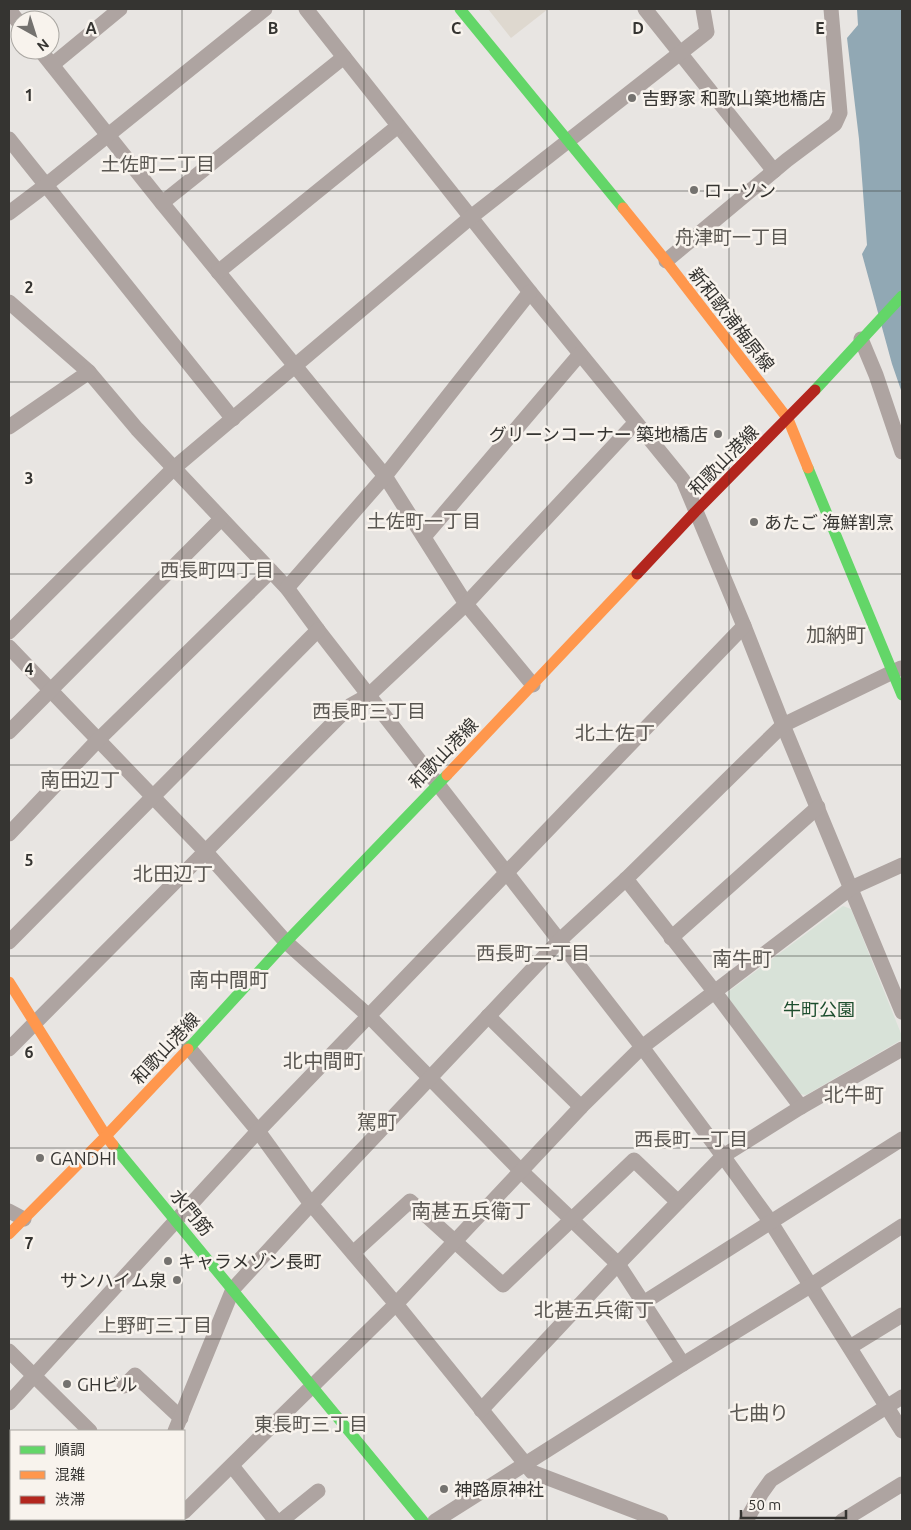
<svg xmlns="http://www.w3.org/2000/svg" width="911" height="1530" viewBox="0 0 911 1530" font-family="Ubuntu,'Noto Sans JP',sans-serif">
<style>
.built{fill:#ded8cf}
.green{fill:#d8e2d8}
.water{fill:#91a8b4}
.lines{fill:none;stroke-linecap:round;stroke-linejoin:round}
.street{stroke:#aea4a1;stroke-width:15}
.fast{stroke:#63d668;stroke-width:11}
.slow{stroke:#ff974d;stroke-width:11}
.jam{stroke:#b3261e;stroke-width:11}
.grid{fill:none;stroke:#353431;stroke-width:1;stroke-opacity:0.55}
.poi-dot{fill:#74726f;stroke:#f8f3ed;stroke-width:2}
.labels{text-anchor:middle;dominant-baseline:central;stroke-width:5;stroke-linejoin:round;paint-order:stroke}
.poi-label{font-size:18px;fill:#353431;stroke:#f8f3ed;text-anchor:start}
.street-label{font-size:18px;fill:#353431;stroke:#f8f3ed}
.park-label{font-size:18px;fill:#1d4e2e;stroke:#f8f3ed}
.neighbourhood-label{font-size:19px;fill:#5a5752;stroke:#f8f3ed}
.quarter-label{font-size:20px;fill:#5a5752;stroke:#f8f3ed}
.grid-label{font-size:16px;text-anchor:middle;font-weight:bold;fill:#353431;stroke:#f8f3ed;stroke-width:5;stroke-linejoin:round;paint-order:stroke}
</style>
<rect width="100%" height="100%" fill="#e8e5e2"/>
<polygon class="built" points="488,9 548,9 511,38"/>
<polygon class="green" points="843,906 851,909 902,1036 901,1040 806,1095 800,1094 728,1000 728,992"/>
<polygon class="water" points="857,9 902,9 902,393 892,364 862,254 867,245 859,139 847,38 858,25"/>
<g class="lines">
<g class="street">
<polyline points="306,9 530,292 683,480 744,626 783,725 902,1012"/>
<polyline points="645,9 774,171"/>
<polyline points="9,10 20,24"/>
<polyline points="40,50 162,203 385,476 466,604 533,685"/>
<polyline points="52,65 120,9"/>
<polyline points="9,139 233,419"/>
<polyline points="162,203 344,57"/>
<polyline points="9,213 46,185 265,9"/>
<polyline points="666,261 787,160 835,124 840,113 831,9"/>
<polyline points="218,272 398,126"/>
<polyline points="9,302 89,372 137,429 287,588 318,630 642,1047 723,1156 770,1221 902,1431"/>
<polyline points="861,339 876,375 902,452"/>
<polyline points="9,427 89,372"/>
<polyline points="424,537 580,354"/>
<polyline points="287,588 385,476 530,292"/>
<polyline points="9,632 174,468 471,217 707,32 703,9"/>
<polyline points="9,647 205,851 286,942 370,1017 521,1171 618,1264 683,1364"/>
<polyline points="9,732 221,519"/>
<polyline points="9,834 98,740 271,571"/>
<polyline points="626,879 714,991 801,1107"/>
<polyline points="671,938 818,807"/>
<polyline points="9,942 318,630"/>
<polyline points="488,1016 581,1107"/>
<polyline points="189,1048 258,1131 311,1204 396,1304 532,1472 661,1521"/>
<polyline points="9,1049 351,705 369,695 466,604 635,423"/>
<polyline points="9,1211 24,1219"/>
<polyline points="353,1253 410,1201 503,1285 634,1160 678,1202"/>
<polyline points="643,1303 902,1139"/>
<polyline points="850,1347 902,1315"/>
<polyline points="9,1351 90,1431"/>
<polyline points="124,1386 135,1375 181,1418"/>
<polyline points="9,1403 258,1131 744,626"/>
<polyline points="481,1410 618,1264 723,1156 801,1107 902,1049"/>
<polyline points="175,1431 233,1289 311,1204 560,940 626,879 783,725 901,668"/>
<polyline points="232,1466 276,1521"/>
<polyline points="9,1506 11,1507"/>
<polyline points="184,1512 396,1304 581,1107 642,1047 851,888 902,865"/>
<polyline points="40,1519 46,1521"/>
<polyline points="138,1521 139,1519"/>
<polyline points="281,1521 318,1491"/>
<polyline points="435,1521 683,1364 810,1286 902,1226"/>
<polyline points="746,1521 761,1494 771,1480 902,1397"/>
<polyline points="842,1521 902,1484"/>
</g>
<g class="fast">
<polyline points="460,9 623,208"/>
<polyline points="815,390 902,296"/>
<polyline points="808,468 902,695"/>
<polyline points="188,1049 286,942 447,775"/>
<polyline points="113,1145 423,1521"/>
</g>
<g class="slow">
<polyline points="623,208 666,261 788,419 808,468"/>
<polyline points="447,775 637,574"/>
<polyline points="9,982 106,1136 113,1145"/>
<polyline points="9,1234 106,1136 188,1049"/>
</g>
<polyline class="jam" points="637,574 695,512 815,390"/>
</g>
<path class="grid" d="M182 9V1431M364 9V1521M547 9V1521M729 9V1521M9 191H902M9 382H902M9 574H902M9 765H902M9 956H902M9 1148H902M9 1339H902M182 1519V1521"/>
<g class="poi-dot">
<circle cx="632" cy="98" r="5"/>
<circle cx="694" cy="190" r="5"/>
<circle cx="718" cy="434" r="5"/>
<circle cx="754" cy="522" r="5"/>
<circle cx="40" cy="1158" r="5"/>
<circle cx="168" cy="1261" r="5"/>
<circle cx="177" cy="1280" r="5"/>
<circle cx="67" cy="1384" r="5"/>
<circle cx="444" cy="1489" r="5"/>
</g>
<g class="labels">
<g class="poi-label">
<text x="642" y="98">吉野家 和歌山築地橋店</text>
<text x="704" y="190">ローソン</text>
<text x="708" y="434" text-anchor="end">グリーンコーナー 築地橋店</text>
<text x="764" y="522">あたご 海鮮割烹</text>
<text x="50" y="1158">GANDHI</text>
<text x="178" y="1261">キャラメゾン長町</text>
<text x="167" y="1280" text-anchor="end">サンハイム泉</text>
<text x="77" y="1384">GHビル</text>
<text x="454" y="1489">神路原神社</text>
</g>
<g class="street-label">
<text transform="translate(732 319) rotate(52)">新和歌浦梅原線</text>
<text transform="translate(723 460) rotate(-45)">和歌山港線</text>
<text transform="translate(443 753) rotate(-46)">和歌山港線</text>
<text transform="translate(165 1048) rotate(-47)">和歌山港線</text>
<text transform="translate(192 1212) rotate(50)">水門筋</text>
</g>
<g class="park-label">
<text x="819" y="1009">牛町公園</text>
</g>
<g class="neighbourhood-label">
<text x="158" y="164">土佐町二丁目</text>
<text x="732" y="237">舟津町一丁目</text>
<text x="424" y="521">土佐町一丁目</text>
<text x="217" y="570">西長町四丁目</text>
<text x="369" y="711">西長町三丁目</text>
<text x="533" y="953">西長町二丁目</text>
<text x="691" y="1139">西長町一丁目</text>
<text x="155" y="1325">上野町三丁目</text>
<text x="311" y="1424">東長町三丁目</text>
</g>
<g class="quarter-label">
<text x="836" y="634">加納町</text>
<text x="615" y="732">北土佐丁</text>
<text x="80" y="779">南田辺丁</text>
<text x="173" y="873">北田辺丁</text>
<text x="742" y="958">南牛町</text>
<text x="229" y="979">南中間町</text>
<text x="323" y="1060">北中間町</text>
<text x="854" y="1094">北牛町</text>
<text x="377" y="1121">駕町</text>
<text x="471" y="1210">南甚五兵衛丁</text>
<text x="594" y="1309">北甚五兵衛丁</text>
<text x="759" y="1412">七曲り</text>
</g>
</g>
<g class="grid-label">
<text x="91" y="34">A</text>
<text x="273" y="34">B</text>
<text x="456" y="34">C</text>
<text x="638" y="34">D</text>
<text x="820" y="34">E</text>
<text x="29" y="101">1</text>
<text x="29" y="293">2</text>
<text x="29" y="484">3</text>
<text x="29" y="675">4</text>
<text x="29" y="866">5</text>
<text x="29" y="1058">6</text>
<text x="29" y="1249">7</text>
</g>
<rect width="911" height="1530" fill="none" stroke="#353431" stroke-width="20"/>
<rect x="10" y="1430" width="175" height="90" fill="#f8f3ed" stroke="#aaa7a2"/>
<rect x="20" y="1446" width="25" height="8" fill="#63d668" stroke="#aaa7a2"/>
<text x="55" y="1455" font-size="15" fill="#353431">順調</text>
<rect x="20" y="1471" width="25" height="8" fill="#ff974d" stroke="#aaa7a2"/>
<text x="55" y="1480" font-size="15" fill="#353431">混雑</text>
<rect x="20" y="1496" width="25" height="8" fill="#b3261e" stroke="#aaa7a2"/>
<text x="55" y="1505" font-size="15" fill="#353431">渋滞</text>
<g transform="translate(35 35) rotate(141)"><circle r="24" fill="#f8f3ed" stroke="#aaa7a2"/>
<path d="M0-4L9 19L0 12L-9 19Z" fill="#74726f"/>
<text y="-8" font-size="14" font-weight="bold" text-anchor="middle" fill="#353431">N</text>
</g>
<path d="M741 1510v8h105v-8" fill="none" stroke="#353431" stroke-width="2.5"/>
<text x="748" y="1510" font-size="15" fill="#353431" stroke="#f8f3ed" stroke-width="4" paint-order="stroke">50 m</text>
</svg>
